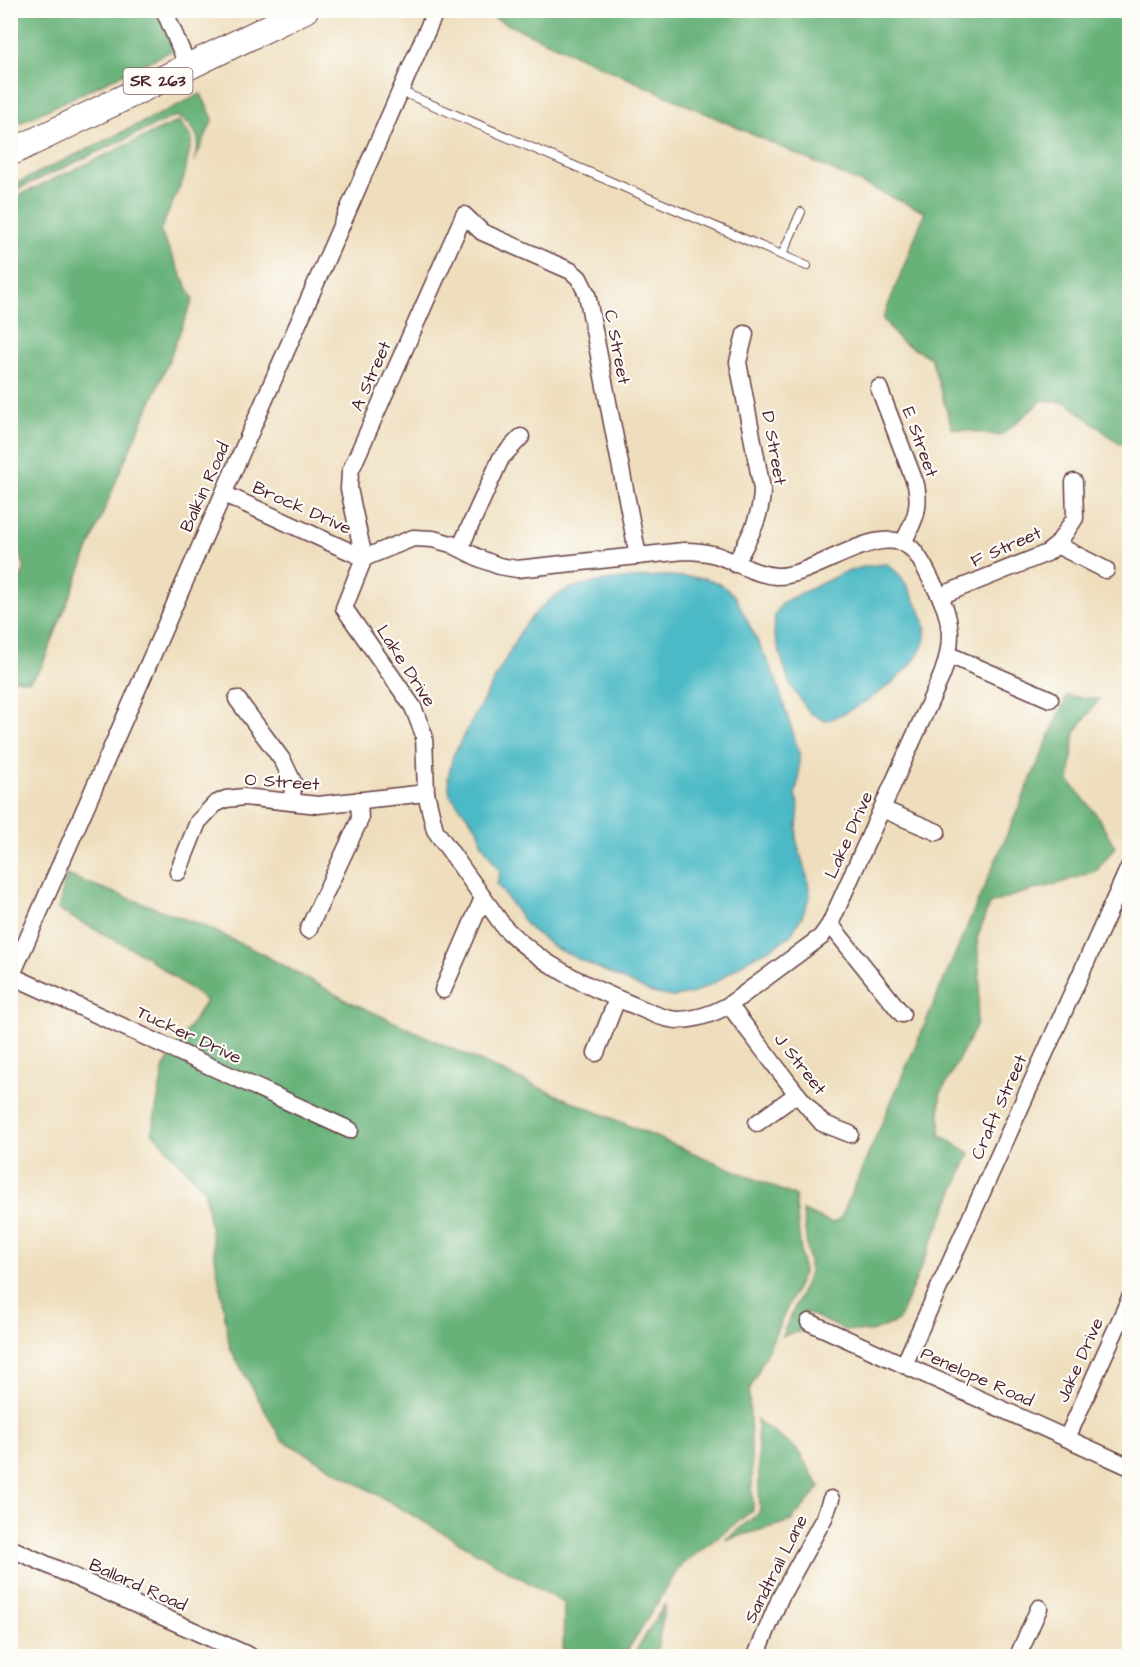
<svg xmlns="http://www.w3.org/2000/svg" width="1140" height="1667" viewBox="0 0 1140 1667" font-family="'Architects Daughter',sans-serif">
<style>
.forest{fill:#67b27a;stroke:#586852;stroke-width:1.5}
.water{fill:#4cbac6;stroke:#4b6c78;stroke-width:1.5}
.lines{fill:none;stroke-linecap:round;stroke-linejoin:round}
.lane-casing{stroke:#633c41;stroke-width:10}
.street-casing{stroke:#633c41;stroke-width:19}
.primary-casing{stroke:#633c41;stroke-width:28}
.lane{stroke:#fff;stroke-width:8}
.street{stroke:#fff;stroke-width:16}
.primary{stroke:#fff;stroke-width:26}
.labels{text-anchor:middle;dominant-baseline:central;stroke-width:4.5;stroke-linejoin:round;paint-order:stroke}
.shield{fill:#fdfcf7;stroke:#806168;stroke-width:1.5}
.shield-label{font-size:16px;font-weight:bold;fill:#4a1f2b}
.street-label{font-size:18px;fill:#4a1f2b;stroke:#fdfcf7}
</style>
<rect width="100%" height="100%" fill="#fdfcf7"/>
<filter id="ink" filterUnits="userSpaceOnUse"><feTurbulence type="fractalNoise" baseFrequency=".0167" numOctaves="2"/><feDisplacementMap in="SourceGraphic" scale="12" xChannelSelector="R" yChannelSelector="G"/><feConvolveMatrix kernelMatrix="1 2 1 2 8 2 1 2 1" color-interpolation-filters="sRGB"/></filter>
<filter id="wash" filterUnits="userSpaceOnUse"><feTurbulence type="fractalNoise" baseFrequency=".008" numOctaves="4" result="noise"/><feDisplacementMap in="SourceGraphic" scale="24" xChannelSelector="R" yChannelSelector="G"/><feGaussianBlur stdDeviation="1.35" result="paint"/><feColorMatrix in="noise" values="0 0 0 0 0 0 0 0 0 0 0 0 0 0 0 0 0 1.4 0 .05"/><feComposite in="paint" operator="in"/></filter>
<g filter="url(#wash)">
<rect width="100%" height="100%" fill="#eedebd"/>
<g class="forest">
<polygon points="495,10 1129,11 1129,442 1120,444 1067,403 1043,400 1000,436 952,428 931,358 900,341 883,319 925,212 494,18"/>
<polygon points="11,11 149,11 160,20 173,50 11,127"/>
<path d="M201 94 213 119 194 162C195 156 198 148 198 142 198 130 185 119 175 116L11 192V186Z"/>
<polygon points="179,121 192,139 184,177 160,231 193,299 160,382 118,476 41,668 29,681 11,678 11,606 25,567 10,531 11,199"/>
<polygon points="1067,696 1099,699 1075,732 1069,781 1096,814 1115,847 1097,870 1054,885 1018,894 989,904 977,939 980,985 976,1026 940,1095 940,1135 970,1153 898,1321 871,1332 845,1330 805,1312 799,1325 809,1329 782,1336 810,1273 803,1211 831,1223 840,1220"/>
<polygon points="66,875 204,926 262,954 346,1000 519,1079 795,1196 803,1273 749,1391 753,1510 680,1566 624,1656 563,1656 564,1603 281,1439 230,1348 204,1189 152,1132 164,1067 206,1001 144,955 58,910"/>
<polygon points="757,1420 797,1450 820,1487 791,1521 725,1540 758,1514 760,1510"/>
<polygon points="665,1604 656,1656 633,1656"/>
</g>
<g class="water">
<path d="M887 564C892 568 897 572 901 577 908 586 924 616 925 627 932 666 856 711 825 721L810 713 790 685 774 634 775 615 783 602 843 573 867 566Z"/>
<path d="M667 576 704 578 720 584 735 596 775 677 799 752V778L795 795 799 805 796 839 807 877 810 895 803 914 791 935 770 949 751 958 717 981 692 994 673 997 652 993 555 948 529 928 497 884 500 872 481 842 479 830 450 795 448 778 453 756 522 629C534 614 548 598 567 590 591 580 640 577 667 576Z"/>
</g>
</g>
<g filter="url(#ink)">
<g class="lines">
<defs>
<g id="lane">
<polyline points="400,91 807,266"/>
<polyline points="782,255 801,212"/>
</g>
<g id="street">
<polyline points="164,10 188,66"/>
<path d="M879 388 916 485C921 509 914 521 903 543"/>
<polyline points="224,494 364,558"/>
<path d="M413 538 433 539 451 544 481 559 499 566 517 569 684 551C695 551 705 552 716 555 737 562 753 574 776 576 813 578 879 520 911 548 921 557 928 575 935 587 953 618 954 642 942 675L830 924 821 937 729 1005C713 1014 696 1020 677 1020 662 1019 647 1011 633 1005 586 986 540 964 504 927L435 830 426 793 424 735 413 707 344 608 364 558Z"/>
<polyline points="1057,545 1106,570"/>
<polyline points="460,548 501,458 521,437"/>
<polyline points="364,558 349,489 350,472 464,215 482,232 571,271 579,278 587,294 638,556"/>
<path d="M735 564C748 540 762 517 762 489L738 362 745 334"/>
<polyline points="940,596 1047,553 1057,545 1075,518 1074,482"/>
<polyline points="949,655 1050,699"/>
<polyline points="237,699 283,761 293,782 292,802"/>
<polyline points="882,809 937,832"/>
<polyline points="178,872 198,822 215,804 226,799 244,797 318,805 426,793"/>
<polyline points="830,924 902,1014"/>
<polyline points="308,930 360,819 359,800"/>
<polyline points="12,976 350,1130"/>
<polyline points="10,979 436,10"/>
<polyline points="443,990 483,898"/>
<polyline points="729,1005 797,1094 822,1123 850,1134"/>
<polyline points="596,1053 617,999"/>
<polyline points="757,1123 797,1094"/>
<polyline points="809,1322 1130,1467"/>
<polyline points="904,1365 1130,865"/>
<polyline points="1067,1438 1130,1298"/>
<polyline points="10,1548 250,1656"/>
<polyline points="756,1656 780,1598 824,1518 831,1499"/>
<polyline points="1018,1656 1039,1608"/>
</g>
<polyline id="primary" points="10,153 305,10"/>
</defs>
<use href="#lane" class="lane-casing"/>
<use href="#street" class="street-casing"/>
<use href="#primary" class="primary-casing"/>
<use href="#lane" class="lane"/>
<use href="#street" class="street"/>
<use href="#primary" class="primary"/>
</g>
</g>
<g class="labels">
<rect class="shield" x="123.5" y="68" width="69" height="26" rx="4.5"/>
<g class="shield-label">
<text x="158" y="81">SR 263</text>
</g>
<g class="street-label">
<text transform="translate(617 347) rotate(79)">C Street</text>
<text transform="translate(371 376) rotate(-66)">A Street</text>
<text transform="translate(920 442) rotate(70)">E Street</text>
<text transform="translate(774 448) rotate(80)">D Street</text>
<text transform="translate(205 487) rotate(-66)">Balkin Road</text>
<text transform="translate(302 508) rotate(24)">Brock Drive</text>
<text transform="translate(1006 547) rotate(-24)">F Street</text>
<text transform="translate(406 666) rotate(57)">Lake Drive</text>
<text transform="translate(282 782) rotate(4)">O Street</text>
<text transform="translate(849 835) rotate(-66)">Lake Drive</text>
<text transform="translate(189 1035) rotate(25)">Tucker Drive</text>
<text transform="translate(800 1064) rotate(52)">J Street</text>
<text transform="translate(999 1107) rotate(-66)">Craft Street</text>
<text transform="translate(1080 1360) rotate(-66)">Jake Drive</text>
<text transform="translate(977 1377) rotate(24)">Penelope Road</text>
<text transform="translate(776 1569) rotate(-63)">Sandtrail Lane</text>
<text transform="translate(138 1585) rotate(24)">Ballard Road</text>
</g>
</g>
<rect width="1140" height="1667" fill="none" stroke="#fdfcf7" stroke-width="36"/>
</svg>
